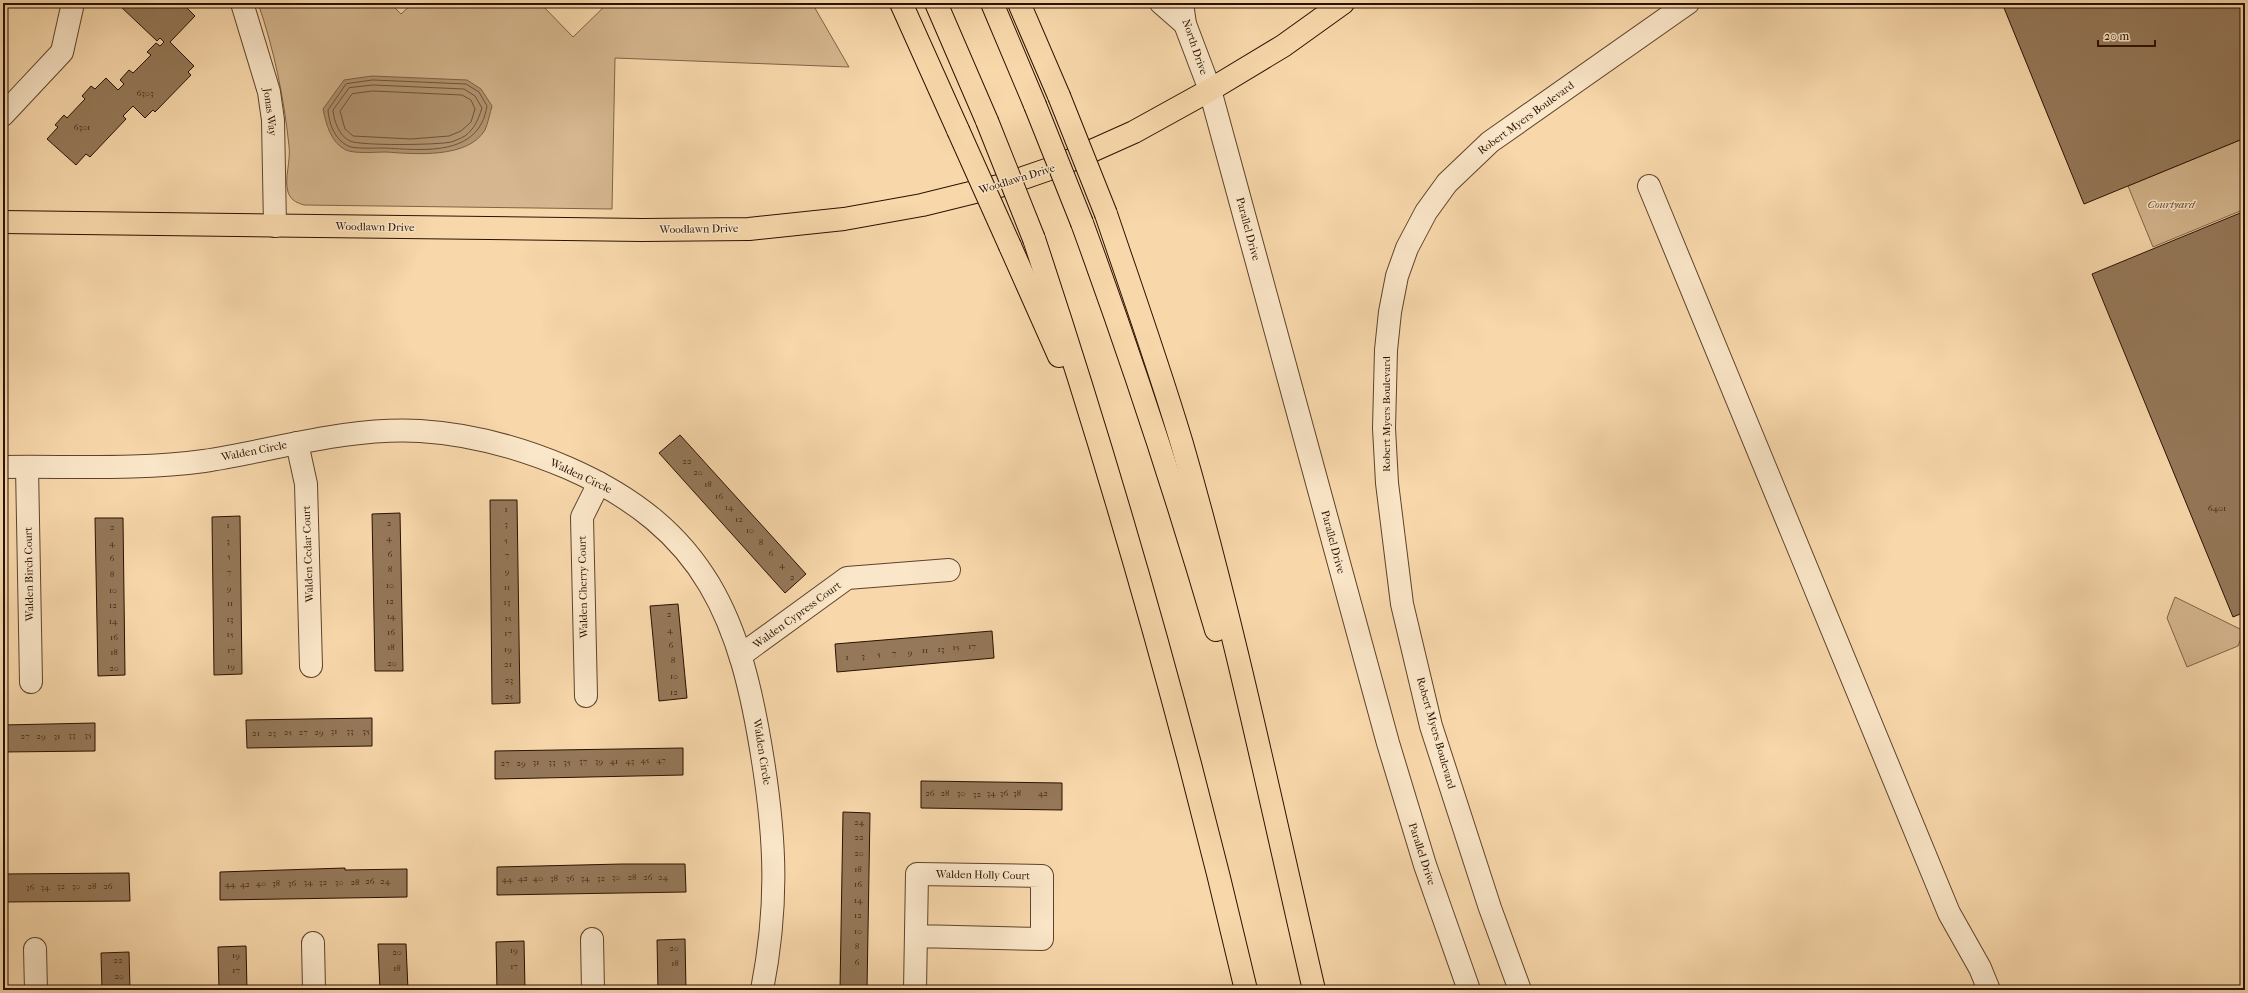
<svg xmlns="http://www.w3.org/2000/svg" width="2248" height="993" viewBox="0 0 2248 993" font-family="'IM FELL French Canon',serif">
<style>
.green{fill:#d5b68e;stroke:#806447}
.water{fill:#b29471;stroke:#7c6044}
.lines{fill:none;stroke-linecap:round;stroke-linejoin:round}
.shore{stroke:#6e5238;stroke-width:1}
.building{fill:#957859;stroke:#2a1100}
.minor-casing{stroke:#5e432b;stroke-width:24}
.major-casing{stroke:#2a1100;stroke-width:24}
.highway-casing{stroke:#2a1100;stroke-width:24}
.minor{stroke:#fae6c8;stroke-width:22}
.major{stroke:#f8d8ab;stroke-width:22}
.highway{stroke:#f8d8ab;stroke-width:22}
.highway-bridge-casing{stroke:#2a1100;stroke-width:24;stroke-linecap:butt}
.highway-bridge{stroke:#f8d8ab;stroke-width:22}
.labels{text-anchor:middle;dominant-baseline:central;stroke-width:3;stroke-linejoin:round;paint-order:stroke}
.number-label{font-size:9px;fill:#452b16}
.street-label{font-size:11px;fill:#2a1100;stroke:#fae6c8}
.park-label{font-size:11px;font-style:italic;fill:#664b32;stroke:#fae6c8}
</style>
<rect width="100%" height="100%" fill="#f8d8ab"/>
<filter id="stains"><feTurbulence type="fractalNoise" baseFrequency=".005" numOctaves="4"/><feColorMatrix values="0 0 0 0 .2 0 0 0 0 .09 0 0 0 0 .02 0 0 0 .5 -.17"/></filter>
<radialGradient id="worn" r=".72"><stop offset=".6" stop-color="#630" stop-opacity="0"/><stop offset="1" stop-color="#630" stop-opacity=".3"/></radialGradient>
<g class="green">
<path d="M258 3H390L401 14 413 3H540L573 37 608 3H812L849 67 615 58 612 209 304 205C295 202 291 200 288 192 284 178 291 161 289 146 284 98 274 49 258 3Z"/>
<polygon points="2245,138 2245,209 2153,247 2128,186"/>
<polygon points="2175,597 2244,631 2238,646 2187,667 2167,618"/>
</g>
<path class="water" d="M372 76 467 80 481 89 492 106C490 113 488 123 485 130 468 159 414 154 386 152 376 152 354 154 346 150 331 143 326 124 323 109L344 80Z"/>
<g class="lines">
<g class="shore">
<path d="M373 80 466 84 479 92 487 106C479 157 424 150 384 148 376 148 354 149 348 146 334 139 329 123 328 110L346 84Z"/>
<path d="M373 85 464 89 475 96 482 108C478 120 475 128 465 136 461 138 455 141 451 142 439 145 360 146 350 141 339 136 334 121 333 110L349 88Z"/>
<polygon points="373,91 462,95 471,100 475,109 471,122 461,131 449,136 411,139 353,136 345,129 340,111 352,94"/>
</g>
</g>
<g class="building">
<polygon points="121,3 188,3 190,6 187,8 195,16 170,42 194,66 188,72 191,75 155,112 153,110 145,118 133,106 123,116 126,119 90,157 86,154 76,165 47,139 58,127 55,125 64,115 67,118 85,99 82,96 91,86 95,89 106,78 118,90 124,84 120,80 129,70 133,73 151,55 147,52 156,43 160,46 164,42 160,38 157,41 119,5"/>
<polygon points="2002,3 2245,3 2245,138 2084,204"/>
<polygon points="2245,211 2245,612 2233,617 2092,274"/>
<polygon points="680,435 806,574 785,593 659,453"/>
<polygon points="490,500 517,500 520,703 492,704"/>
<polygon points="400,513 403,671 375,671 372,514"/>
<polygon points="240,516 242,674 214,675 212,517"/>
<polygon points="95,518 123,518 125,675 98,676"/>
<polygon points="678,604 687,698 659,701 650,606"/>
<polygon points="992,631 994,658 837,672 835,644"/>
<polygon points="372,718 372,746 247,748 246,720"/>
<polygon points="95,723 95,751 3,752 3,725"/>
<polygon points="683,748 683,775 495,779 495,751"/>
<polygon points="921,781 1062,783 1062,810 921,808"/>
<polygon points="843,812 870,813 867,990 840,990"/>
<polygon points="622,864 685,864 686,892 497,895 497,867"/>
<polygon points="345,868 345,870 407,869 407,897 220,900 220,872"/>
<polygon points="129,873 130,901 3,902 3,874"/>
<polygon points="685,939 686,990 658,990 657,940"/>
<polygon points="524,941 525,990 497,990 496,942"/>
<polygon points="378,944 406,944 408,990 380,990"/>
<polygon points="246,946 247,990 219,990 218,947"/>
<polygon points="129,952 130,990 102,990 101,953"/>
</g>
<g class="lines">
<defs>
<g id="minor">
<polyline points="242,3 269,92 273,120 275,226"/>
<polyline points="1161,3 1185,24"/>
<polyline points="1182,3 1185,24 1210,90 1388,743 1425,865 1469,990"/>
<polyline points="3,115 62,52 73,3"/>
<polyline points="1649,186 1949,913 1980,968 1989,990"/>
<polyline points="297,443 306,484 311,666"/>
<path d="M3 467C68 466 140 470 204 461 276 450 346 427 420 431 471 434 521 448 568 468 707 529 741 620 763 761 776 843 778 908 762 990"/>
<polyline points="27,467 31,682"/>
<polyline points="741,655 847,578 949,570"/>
<polyline points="586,696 582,517 599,483"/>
<polyline points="592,939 593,990"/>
<polyline points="313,943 314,990"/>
<polyline points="35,949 36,990"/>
<polyline points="915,990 917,874 1042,876 1042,939 916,936"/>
<polyline points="1520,990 1490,908 1431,726 1402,604 1387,483 1384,428 1386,350 1390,312 1397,276 1407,248 1426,212 1447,183 1490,142 1688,3"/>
</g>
<polyline id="major" points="3,222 642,230 749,229 844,219 922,205 1003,185 1058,166 1134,132 1210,90 1283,46 1343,3"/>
<g id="highway">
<polyline points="901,3 958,130"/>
<polyline points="936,3 987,121"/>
<polyline points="992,3 1035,105"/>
<polyline points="1019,3 1059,96"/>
<path d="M1106 214C1132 291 1159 367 1182 444 1234 624 1272 808 1314 990"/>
<path d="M1082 223C1131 357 1176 493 1216 630"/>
<path d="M1034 239C1116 486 1187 737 1246 990"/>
<polyline points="1010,246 1059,356"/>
</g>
</defs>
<use href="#minor" class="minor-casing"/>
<use href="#major" class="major-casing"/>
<use href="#highway" class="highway-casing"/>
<use href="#minor" class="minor"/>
<use href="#major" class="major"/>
<use href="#highway" class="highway"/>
<defs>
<g id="highway-bridge">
<polyline points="1059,96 1106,214"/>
<polyline points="1035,105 1082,223"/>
<polyline points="987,121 1034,239"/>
<polyline points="958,130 1010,246"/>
</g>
</defs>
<use href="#highway-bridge" class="highway-bridge-casing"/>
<use href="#highway-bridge" class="highway-bridge"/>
</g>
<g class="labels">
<g class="number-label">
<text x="145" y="93">6303</text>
<text x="82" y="127">6301</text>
<text x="687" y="461">22</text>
<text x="698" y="472">20</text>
<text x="708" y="484">18</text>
<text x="719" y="496">16</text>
<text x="729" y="507">14</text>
<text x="2217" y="508">6401</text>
<text x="506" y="509">1</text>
<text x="739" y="519">12</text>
<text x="389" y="523">2</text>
<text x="506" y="524">3</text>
<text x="228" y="525">1</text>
<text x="112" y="527">2</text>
<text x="750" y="530">10</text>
<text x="389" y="538">4</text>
<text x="506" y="540">5</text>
<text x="228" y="541">3</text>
<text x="761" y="542">8</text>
<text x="112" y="543">4</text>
<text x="771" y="553">6</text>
<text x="390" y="554">6</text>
<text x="507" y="555">7</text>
<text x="229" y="556">5</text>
<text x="112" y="558">6</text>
<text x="782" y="565">4</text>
<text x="390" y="569">8</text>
<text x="507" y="571">9</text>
<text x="229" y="572">7</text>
<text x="112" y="574">8</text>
<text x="792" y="577">2</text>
<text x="390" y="585">10</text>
<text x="507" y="587">11</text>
<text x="229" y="588">9</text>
<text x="113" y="590">10</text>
<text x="390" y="601">12</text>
<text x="507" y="602">13</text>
<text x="230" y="603">11</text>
<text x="113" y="605">12</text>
<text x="669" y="614">2</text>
<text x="391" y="616">14</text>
<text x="508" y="618">15</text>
<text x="230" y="619">13</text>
<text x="113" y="621">14</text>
<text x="670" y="630">4</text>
<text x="391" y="632">16</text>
<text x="508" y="633">17</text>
<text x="230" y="634">15</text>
<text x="114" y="637">16</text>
<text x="671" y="645">6</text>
<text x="972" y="646">17</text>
<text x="391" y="647">18</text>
<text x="956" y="647">15</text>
<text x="508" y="649">19</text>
<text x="941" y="649">13</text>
<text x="231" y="650">17</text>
<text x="925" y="650">11</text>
<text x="114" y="652">18</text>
<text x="910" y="652">9</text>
<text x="894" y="653">7</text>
<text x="879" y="654">5</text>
<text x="863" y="656">3</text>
<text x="847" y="657">1</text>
<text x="673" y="660">8</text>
<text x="392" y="663">20</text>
<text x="508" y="664">21</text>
<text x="231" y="666">19</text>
<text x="114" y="668">20</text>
<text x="674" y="676">10</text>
<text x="509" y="680">23</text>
<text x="674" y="692">12</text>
<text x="509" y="696">25</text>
<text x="334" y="731">31</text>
<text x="350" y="731">33</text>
<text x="366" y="731">35</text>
<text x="288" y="732">25</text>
<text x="303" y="732">27</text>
<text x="319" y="732">29</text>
<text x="256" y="733">21</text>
<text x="272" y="733">23</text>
<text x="72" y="735">33</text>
<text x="88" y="735">35</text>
<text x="25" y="736">27</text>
<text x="41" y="736">29</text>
<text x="57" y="736">31</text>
<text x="645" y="760">45</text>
<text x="661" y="760">47</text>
<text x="583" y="761">37</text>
<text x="599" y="761">39</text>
<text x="614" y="761">41</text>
<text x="630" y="761">43</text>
<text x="536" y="762">31</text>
<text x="552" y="762">33</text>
<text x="567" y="762">35</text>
<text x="505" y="763">27</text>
<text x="521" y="763">29</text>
<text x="930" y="793">26</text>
<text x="945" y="793">28</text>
<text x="961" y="793">30</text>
<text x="991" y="793">34</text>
<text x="1004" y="793">36</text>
<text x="1017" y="793">38</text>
<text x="1043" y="793">42</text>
<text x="977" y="794">32</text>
<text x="859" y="822">24</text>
<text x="859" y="837">22</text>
<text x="859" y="853">20</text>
<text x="858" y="869">18</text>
<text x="616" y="877">30</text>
<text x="632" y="877">28</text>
<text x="648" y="877">26</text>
<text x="663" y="877">24</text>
<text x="523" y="878">42</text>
<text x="538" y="878">40</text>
<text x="554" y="878">38</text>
<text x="570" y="878">36</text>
<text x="585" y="878">34</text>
<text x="601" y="878">32</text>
<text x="507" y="879">44</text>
<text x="370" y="881">26</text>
<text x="385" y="881">24</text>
<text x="308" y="882">34</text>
<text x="323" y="882">32</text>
<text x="339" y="882">30</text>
<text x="355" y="882">28</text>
<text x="261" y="883">40</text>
<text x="276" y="883">38</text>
<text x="292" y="883">36</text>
<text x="230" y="884">44</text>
<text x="245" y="884">42</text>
<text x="858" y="884">16</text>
<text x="61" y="886">32</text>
<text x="76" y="886">30</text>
<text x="92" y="886">28</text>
<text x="108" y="886">26</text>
<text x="30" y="887">36</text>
<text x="45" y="887">34</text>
<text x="858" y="900">14</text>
<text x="858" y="915">12</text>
<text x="858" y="931">10</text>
<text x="857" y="946">8</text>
<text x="674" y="948">20</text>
<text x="514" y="950">19</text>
<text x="397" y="952">20</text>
<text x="236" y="955">19</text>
<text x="118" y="960">22</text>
<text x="857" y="962">6</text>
<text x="675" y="963">18</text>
<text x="514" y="966">17</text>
<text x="397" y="968">18</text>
<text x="236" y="970">17</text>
<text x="119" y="976">20</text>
</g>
<g class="street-label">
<text transform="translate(1195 47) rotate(71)">North Drive</text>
<text transform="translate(270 112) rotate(83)">Jonas Way</text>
<text transform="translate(1526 118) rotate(-36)">Robert Myers Boulevard</text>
<text transform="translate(1017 179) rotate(-17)">Woodlawn Drive</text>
<text transform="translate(375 227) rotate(1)">Woodlawn Drive</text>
<text transform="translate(699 229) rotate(-1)">Woodlawn Drive</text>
<text transform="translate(1248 229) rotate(75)">Parallel Drive</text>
<text transform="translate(1386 414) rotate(-90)">Robert Myers Boulevard</text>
<text transform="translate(254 451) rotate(-11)">Walden Circle</text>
<text transform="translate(581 476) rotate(25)">Walden Circle</text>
<text transform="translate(1333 542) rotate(75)">Parallel Drive</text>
<text transform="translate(308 554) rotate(-92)">Walden Cedar Court</text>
<text transform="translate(29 574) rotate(-91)">Walden Birch Court</text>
<text transform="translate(583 587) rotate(-91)">Walden Cherry Court</text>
<text transform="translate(797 615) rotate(-36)">Walden Cypress Court</text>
<text transform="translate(1436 733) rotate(74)">Robert Myers Boulevard</text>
<text transform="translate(762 752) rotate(81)">Walden Circle</text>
<text transform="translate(1422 854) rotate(72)">Parallel Drive</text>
<text transform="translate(983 875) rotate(1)">Walden Holly Court</text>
</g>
<g class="park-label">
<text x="2171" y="204">Courtyard</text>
</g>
</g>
<rect width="2248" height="993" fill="none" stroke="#f8d8ab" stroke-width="16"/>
<rect x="4" y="4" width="2240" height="985" fill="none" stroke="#2a1100" stroke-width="2"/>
<rect x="8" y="8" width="2232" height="977" fill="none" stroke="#2a1100"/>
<path d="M2098 40v6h57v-6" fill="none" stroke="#2a1100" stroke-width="2"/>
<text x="2104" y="40" font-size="12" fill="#2a1100" stroke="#fae6c8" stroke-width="3" paint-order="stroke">20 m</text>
<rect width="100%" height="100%" filter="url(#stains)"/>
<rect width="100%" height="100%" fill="url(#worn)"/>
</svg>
